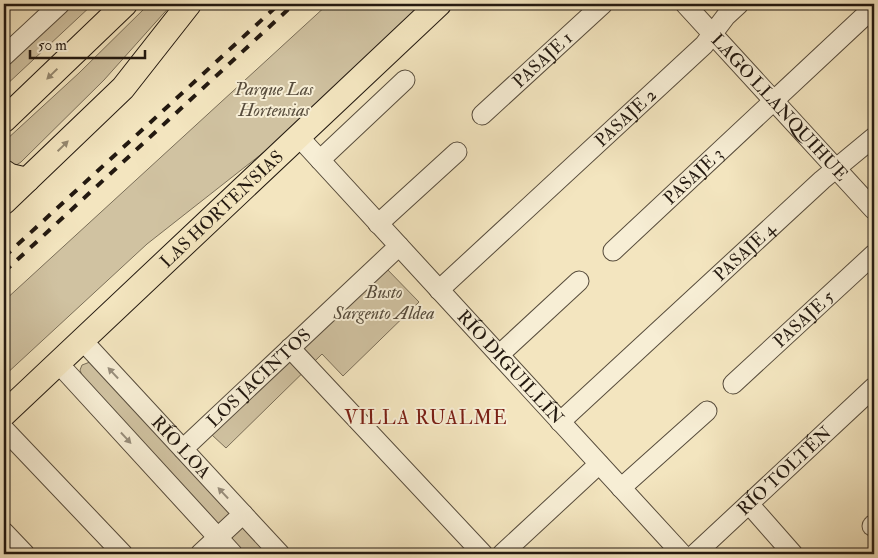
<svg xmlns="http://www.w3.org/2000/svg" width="878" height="558" viewBox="0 0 878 558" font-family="'IM FELL Double Pica',serif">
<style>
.green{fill:#d0c2a1;stroke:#7a6e58}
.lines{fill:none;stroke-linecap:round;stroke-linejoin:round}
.minor-casing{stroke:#574c3c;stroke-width:21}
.major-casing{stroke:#231910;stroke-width:26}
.minor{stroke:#f7eed5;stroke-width:19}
.major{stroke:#f3e5bf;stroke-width:24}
.rail{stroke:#231910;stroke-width:4;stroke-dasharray:9 9;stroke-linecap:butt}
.oneway{fill:#958970}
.oneway2{fill:#988e7c}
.labels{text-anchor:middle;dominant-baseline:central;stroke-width:4;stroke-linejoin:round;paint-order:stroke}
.street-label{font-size:18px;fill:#231910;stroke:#f7eed5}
.park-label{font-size:18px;font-style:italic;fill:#574c3c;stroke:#f7eed5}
.neighbourhood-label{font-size:19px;letter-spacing:1px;fill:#7a1f14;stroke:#f7eed5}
</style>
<rect width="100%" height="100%" fill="#f3e5bf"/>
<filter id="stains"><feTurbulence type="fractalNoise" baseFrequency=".004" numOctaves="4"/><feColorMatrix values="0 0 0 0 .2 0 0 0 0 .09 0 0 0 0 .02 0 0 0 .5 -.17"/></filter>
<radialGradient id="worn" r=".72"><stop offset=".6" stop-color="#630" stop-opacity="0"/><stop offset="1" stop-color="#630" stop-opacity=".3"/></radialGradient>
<g class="green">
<polygon points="71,4 93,4 4,87 4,67"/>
<path d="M149 4H172L104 80 21 162 15 166 8 165C3 158 2 147 6 140L79 73Z"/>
<polygon points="328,4 426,4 292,130 147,244 4,376 4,301"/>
<polygon points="385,267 419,302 343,376 322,354 226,448 212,435"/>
<polygon points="90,362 94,364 270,554 245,554 83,378 80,370 82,365"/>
</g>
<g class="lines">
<defs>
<g id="minor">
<path id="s1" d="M685 4 874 210"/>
<polyline points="4,56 60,4"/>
<path id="s2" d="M482 115 603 4"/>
<path id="s3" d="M298 136 682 554"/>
<polyline points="320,160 405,80"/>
<polyline points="378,224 457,152"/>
<path id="s4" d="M613 251 874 7"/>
<path id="s5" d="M439 290 704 45 726 16 739 4"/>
<path id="s6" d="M82 340 280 554"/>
<polyline points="290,348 483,554"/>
<polyline points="499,355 579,281"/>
<polyline points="58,363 233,554"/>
<path id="s7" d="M733 384 874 254"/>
<path id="s8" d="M560 422 822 180 874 137"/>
<polyline points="4,429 123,554"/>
<path id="s9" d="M183 449 399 246"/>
<polyline points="621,488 707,411"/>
<polyline points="749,504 793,554"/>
<polyline points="872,526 874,524"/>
<polyline points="4,532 25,554"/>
<polyline points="200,554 243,514"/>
<polyline points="502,554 599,464"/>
<path id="s10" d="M695 554 874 387"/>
</g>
<g id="major">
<polyline points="4,120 125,4"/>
<polyline points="4,172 10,176 27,180"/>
<polyline points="4,202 123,88 189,4"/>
<path id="s11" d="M4 414 439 4"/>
</g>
</defs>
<use href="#minor" class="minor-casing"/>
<use href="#major" class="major-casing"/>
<use href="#minor" class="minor"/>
<use href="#major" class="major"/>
<g class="rail">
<polyline points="4,257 279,4"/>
<polyline points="4,272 294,4"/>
</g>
</g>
<defs><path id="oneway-solid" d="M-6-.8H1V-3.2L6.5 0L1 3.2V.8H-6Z" transform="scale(1.25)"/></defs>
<g class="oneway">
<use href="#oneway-solid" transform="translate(52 74) rotate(136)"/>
<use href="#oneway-solid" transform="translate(63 146) rotate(-44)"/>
</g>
<g class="oneway2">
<use href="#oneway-solid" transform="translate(113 373) rotate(-133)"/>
<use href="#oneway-solid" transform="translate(126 438) rotate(47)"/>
<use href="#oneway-solid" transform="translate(223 493) rotate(-133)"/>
</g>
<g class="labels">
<g class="street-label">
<text stroke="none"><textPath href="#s2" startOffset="82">PASAJE 1</textPath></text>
<text stroke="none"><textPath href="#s1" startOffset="140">LAGO LLANQUIHUE</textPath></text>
<text stroke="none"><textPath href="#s5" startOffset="254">PASAJE 2</textPath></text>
<text stroke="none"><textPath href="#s4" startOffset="110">PASAJE 3</textPath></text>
<text stroke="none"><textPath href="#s11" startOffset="299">LAS HORTENSIAS</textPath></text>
<text stroke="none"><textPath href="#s8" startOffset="251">PASAJE 4</textPath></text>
<text stroke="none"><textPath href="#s7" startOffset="96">PASAJE 5</textPath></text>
<text stroke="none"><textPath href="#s3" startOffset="314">RÍO DIGUILLÍN</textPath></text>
<text stroke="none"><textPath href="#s9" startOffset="104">LOS JACINTOS</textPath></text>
<text stroke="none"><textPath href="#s6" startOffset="146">RÍO LOA</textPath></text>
<text stroke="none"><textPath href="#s10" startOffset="122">RÍO TOLTÉN</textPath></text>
</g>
<g class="park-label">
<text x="274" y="89">Parque Las<tspan x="274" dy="21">Hortensias</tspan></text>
<text x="384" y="292">Busto<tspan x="384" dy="21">Sargento Aldea</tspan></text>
</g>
<g class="neighbourhood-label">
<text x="426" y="418">VILLA RUALME</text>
</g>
</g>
<rect width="878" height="558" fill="none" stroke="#f3e5bf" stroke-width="20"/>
<rect x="5" y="5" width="868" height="548" fill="none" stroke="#231910" stroke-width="2.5"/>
<rect x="10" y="10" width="858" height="538" fill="none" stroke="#231910"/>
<path d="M30 50v8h115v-8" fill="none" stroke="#231910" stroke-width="2.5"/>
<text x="38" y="50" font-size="15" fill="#231910" stroke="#f7eed5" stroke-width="4" paint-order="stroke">50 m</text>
<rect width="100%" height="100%" filter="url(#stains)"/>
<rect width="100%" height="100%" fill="url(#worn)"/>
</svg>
